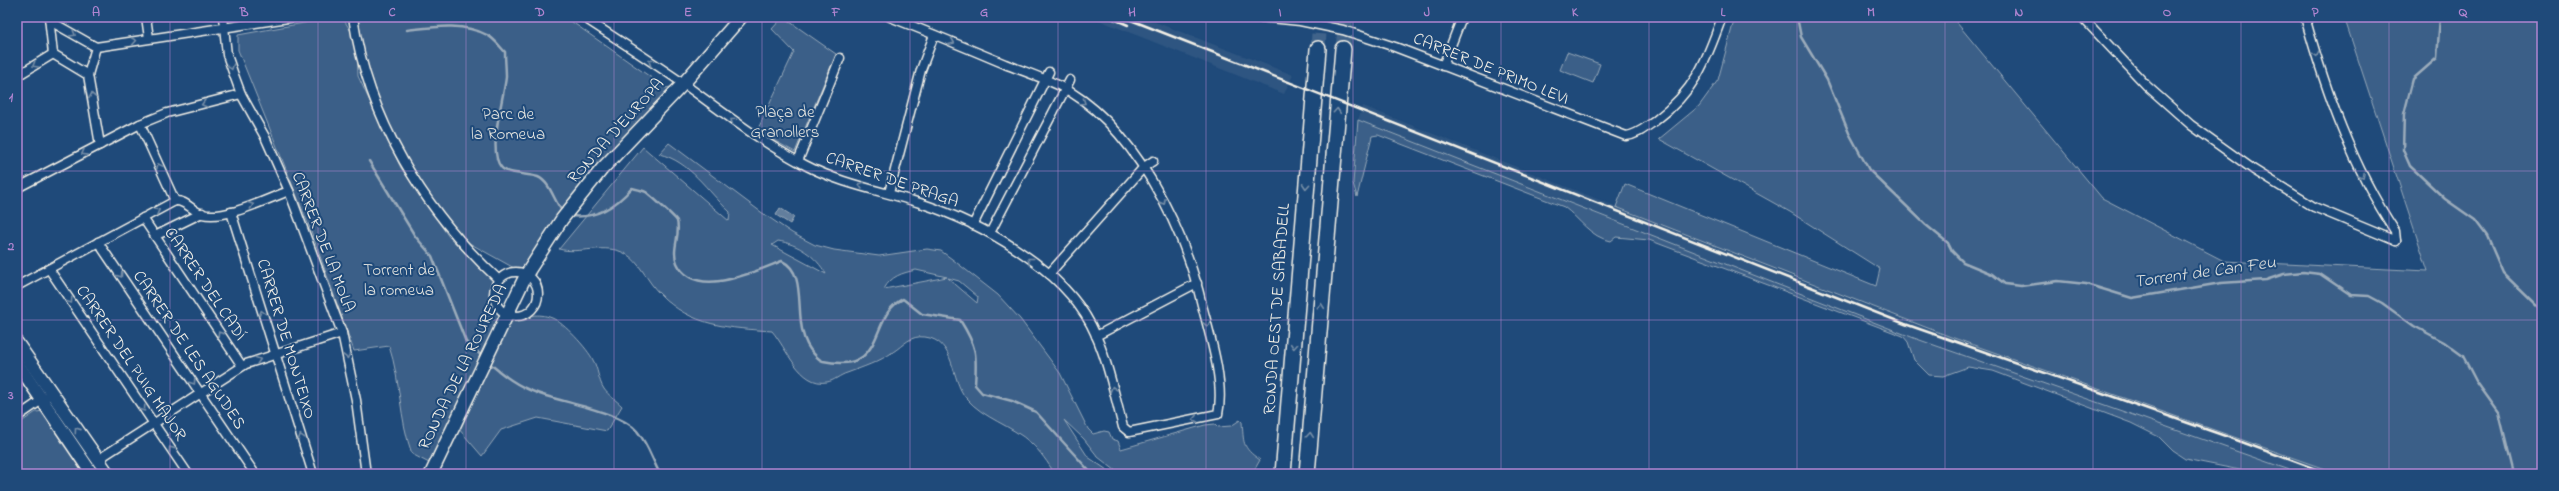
<svg xmlns="http://www.w3.org/2000/svg" width="2559" height="491" viewBox="0 0 2559 491" font-family="'Indie Flower',sans-serif">
<style>
.built{fill:#2d5581}
.green{fill:#3a5f88;stroke:#97a8b8;fill-rule:evenodd}
.water{fill:#627e9d;stroke:#9cacbb}
.lines{fill:none;stroke-linecap:round;stroke-linejoin:round}
.stream{stroke:#9cacbb;stroke-width:2.5}
.highway-tunnel{stroke:#3f638a;stroke-width:15;stroke-dasharray:15 8;stroke-linecap:butt}
.street-casing{stroke:#f4f1e8;stroke-width:11}
.secondary-casing{stroke:#f4f1e8;stroke-width:15}
.highway-casing{stroke:#f4f1e8;stroke-width:18}
.street{stroke:#1f4a7a;stroke-width:8}
.secondary{stroke:#1f4a7a;stroke-width:12}
.highway{stroke:#1f4a7a;stroke-width:15}
.rail{stroke:#f4f1e8;stroke-width:2.5}
.oneway{stroke:#748da6}
.grid{fill:none;stroke:#b185d1;stroke-width:1;stroke-opacity:0.55}
.labels{text-anchor:middle;dominant-baseline:central;stroke-width:4;stroke-linejoin:round;paint-order:stroke}
.street-label{font-size:17px;fill:#f4f1e8;stroke:#1f4a7a}
.park-label{font-size:17px;fill:#e1e2de;stroke:#1f4a7a}
.water-label{font-size:18px;font-style:italic;fill:#dee0dd;stroke:#1f4a7a}
.neatline{fill:none;stroke:#b185d1;stroke-width:1.5}
.grid-label{font-size:13px;text-anchor:middle;font-weight:bold;fill:#b185d1}
</style>
<rect width="100%" height="100%" fill="#1f4a7a"/>
<filter id="ink" filterUnits="userSpaceOnUse"><feTurbulence type="fractalNoise" baseFrequency=".025" numOctaves="2"/><feDisplacementMap in="SourceGraphic" scale="8" xChannelSelector="R" yChannelSelector="G"/><feConvolveMatrix kernelMatrix="1 2 1 2 8 2 1 2 1" color-interpolation-filters="sRGB"/></filter>
<g filter="url(#ink)">
<g class="built">
<polygon points="1091,17 1142,17 1293,75 1284,94"/>
<polygon points="1363,106 1789,275 1951,337 2339,474 2301,474 1914,338 1358,120"/>
</g>
<g class="green">
<path d="M337 17H342L357 41 353 17H565L666 88 683 84 523 273 453 234 395 147 357 43 358 76 401 168 449 237 494 281 489 297C512 338 523 306 552 318 563 322 588 349 593 360 598 368 598 380 604 389 608 395 616 400 622 406L607 431 538 418 501 430 482 456 458 428 449 422 429 463 412 454C399 418 401 382 389 346L354 351 311 231 238 50V35Z"/>
<polygon points="783,17 836,54 795,152 757,131 794,52 772,29"/>
<polygon points="1735,17 1952,17 2102,198 2224,261 2428,271 2344,17 2542,17 2542,474 2339,474 1951,337 1616,207 1625,184 1876,286 1880,269 1790,212 1659,139 1699,106 1718,80"/>
<polygon points="1567,52 1600,64 1593,83 1560,70"/>
<path d="M1358 120 1914 338 2301 474H2260L2185 459 2173 451 2159 437 2131 423 1993 371 1968 367 1943 376 1929 375 1914 360 1908 342 1903 336 1649 240 1616 237 1611 241C1590 237 1580 219 1564 207L1378 135 1372 136 1357 197 1353 183Z"/>
<path d="M669 143 761 212 792 233 815 245 834 250 879 256 927 249 941 251 952 259 998 295 1020 319 1060 373 1088 429 1093 434 1104 431 1109 432 1112 439 1118 441 1121 449 1205 425 1215 424 1218 427 1231 426 1240 420 1242 422C1244 442 1241 447 1260 460L1252 474H1120L1098 457 1084 439 1064 420 1088 457 1113 474H1055C1048 463 1040 451 1031 443 1011 425 984 419 966 398 950 379 956 341 925 337 910 335 904 345 893 352 879 362 863 367 847 373 840 375 834 381 827 382 800 387 786 347 772 331 730 328 691 327 659 293 647 281 640 262 626 254 605 242 579 255 559 249L643 147 729 221 730 212C707 191 690 161 659 154ZM778 241C798 244 816 256 826 274L772 245ZM916 270 947 277 884 289C891 276 902 273 916 270ZM948 278 959 281 978 297 977 303Z"/>
<polygon points="44,411 85,471 84,474 17,473 17,425 36,412"/>
</g>
<polygon class="water" points="780,208 794,217 790,224 776,215"/>
<g class="lines">
<g class="stream">
<polyline points="1797,17 1801,37 1827,80 1849,133 1869,170 1926,225 1948,243 1952,251 1963,262 1992,274 2005,284 2021,286 2058,281 2086,284 2132,298 2221,283 2266,280 2284,274 2303,272 2320,274 2351,295 2369,296 2382,303 2414,326 2444,342 2463,356 2476,381 2499,413 2514,474"/>
<polyline points="2440,17 2437,58 2413,79 2404,114 2403,150 2410,166 2445,199 2475,220 2487,236 2503,273 2542,311"/>
<path d="M407 30C434 27 462 22 487 35 494 38 500 47 505 52 505 60 506 69 506 77 504 98 487 150 501 167 507 175 528 173 538 177 551 183 554 202 563 212"/>
<polyline points="369,161 415,236 432,256 466,342 483,357"/>
<path d="M570 216C596 219 615 207 632 188 636 189 642 190 646 192 650 195 676 218 677 221 681 235 671 249 677 263 694 301 756 271 782 261 812 275 788 328 814 354 817 357 819 360 823 361 888 375 868 315 903 299L922 314 960 320C977 347 977 354 975 385L982 393 1012 401 1036 412 1092 474"/>
<path d="M488 362C503 375 517 386 537 393 561 402 621 412 637 431 648 444 652 459 660 474"/>
</g>
<g class="highway-tunnel">
<polyline points="1318,49 1320,17"/>
<polyline points="1343,49 1346,17"/>
</g>
<defs>
<g id="street">
<polyline points="49,17 53,54"/>
<polyline points="146,17 149,38"/>
<polyline points="223,17 227,55 234,75 241,94 265,137 289,191 342,333 356,400 366,474"/>
<path d="M353 17C368 119 424 211 499 280"/>
<path d="M583 17C617 39 651 61 684 84 724 113 762 143 805 165 841 184 883 191 920 203 981 223 1061 267 1091 325 1107 356 1114 393 1123 427L1129 432 1218 414C1225 383 1210 336 1202 305 1184 228 1133 122 1058 85 1041 77 1023 71 1005 64 967 48 928 32 890 17"/>
<path d="M1259 17 1300 21 1343 30 1395 47 1626 136C1637 135 1646 127 1655 121 1695 91 1706 62 1722 17"/>
<polyline points="2082,17 2147,86 2191,125 2254,170 2314,207 2396,241"/>
<path d="M2305 17C2326 92 2352 166 2395 231L2396 241"/>
<polyline points="50,21 96,47"/>
<polyline points="96,47 295,17"/>
<polyline points="96,47 88,75 100,145"/>
<polyline points="53,54 88,75"/>
<polyline points="1443,66 1462,17"/>
<polyline points="17,76 53,54"/>
<polyline points="140,124 175,201"/>
<polyline points="798,161 840,58"/>
<polyline points="17,188 140,124 167,113 241,94"/>
<polyline points="889,193 921,70 934,35"/>
<polyline points="231,212 313,474"/>
<polyline points="143,218 242,366"/>
<polyline points="973,225 1049,72"/>
<polyline points="990,233 1070,80"/>
<polyline points="155,236 202,213"/>
<polyline points="98,242 255,474"/>
<polyline points="49,269 188,474"/>
<circle cx="516" cy="294" r="22"/>
<polyline points="1049,274 1144,167 1153,161"/>
<path d="M17 286 175 201C186 200 192 211 202 214 227 220 266 199 289 191"/>
<polyline points="1096,336 1197,283"/>
<polyline points="17,417 46,397"/>
<polyline points="99,462 105,455 246,364 342,333"/>
</g>
<g id="secondary">
<polyline points="17,343 108,474"/>
<polyline points="17,363 92,474"/>
<polyline points="431,474 526,275 562,219 602,169 683,84 741,17"/>
</g>
<g id="highway">
<polyline points="1283,474 1318,49"/>
<polyline points="1307,474 1343,49"/>
</g>
</defs>
<use href="#street" class="street-casing"/>
<use href="#secondary" class="secondary-casing"/>
<use href="#highway" class="highway-casing"/>
<use href="#street" class="street"/>
<use href="#secondary" class="secondary"/>
<use href="#highway" class="highway"/>
<g class="rail">
<polyline points="1109,17 1128,25"/>
<polyline points="1123,17 1905,324 2228,437 2329,474"/>
</g>
</g>
<defs><path id="oneway-chevron" d="M-2-3.5L2.5 0L-2 3.5" fill="none" stroke-width="1.6" stroke-linecap="round" stroke-linejoin="round"/></defs>
<g class="oneway">
<use href="#oneway-chevron" transform="translate(73 34) rotate(30)"/>
<use href="#oneway-chevron" transform="translate(134 41) rotate(-10)"/>
<use href="#oneway-chevron" transform="translate(952 42) rotate(22)"/>
<use href="#oneway-chevron" transform="translate(2316 54) rotate(72)"/>
<use href="#oneway-chevron" transform="translate(651 62) rotate(-146)"/>
<use href="#oneway-chevron" transform="translate(35 65) rotate(149)"/>
<use href="#oneway-chevron" transform="translate(231 67) rotate(72)"/>
<use href="#oneway-chevron" transform="translate(92 96) rotate(-100)"/>
<use href="#oneway-chevron" transform="translate(1083 102) rotate(35)"/>
<use href="#oneway-chevron" transform="translate(204 104) rotate(165)"/>
<use href="#oneway-chevron" transform="translate(1337 111) rotate(-85)"/>
<use href="#oneway-chevron" transform="translate(733 121) rotate(-145)"/>
<use href="#oneway-chevron" transform="translate(84 153) rotate(152)"/>
<use href="#oneway-chevron" transform="translate(159 166) rotate(-114)"/>
<use href="#oneway-chevron" transform="translate(2362 176) rotate(62)"/>
<use href="#oneway-chevron" transform="translate(861 185) rotate(-164)"/>
<use href="#oneway-chevron" transform="translate(1306 186) rotate(94)"/>
<use href="#oneway-chevron" transform="translate(1163 202) rotate(62)"/>
<use href="#oneway-chevron" transform="translate(251 205) rotate(-20)"/>
<use href="#oneway-chevron" transform="translate(157 211) rotate(-28)"/>
<use href="#oneway-chevron" transform="translate(1030 260) rotate(-141)"/>
<use href="#oneway-chevron" transform="translate(120 275) rotate(56)"/>
<use href="#oneway-chevron" transform="translate(70 301) rotate(56)"/>
<use href="#oneway-chevron" transform="translate(1321 306) rotate(-85)"/>
<use href="#oneway-chevron" transform="translate(262 313) rotate(-107)"/>
<use href="#oneway-chevron" transform="translate(1207 324) rotate(77)"/>
<use href="#oneway-chevron" transform="translate(220 334) rotate(-124)"/>
<use href="#oneway-chevron" transform="translate(1294 346) rotate(95)"/>
<use href="#oneway-chevron" transform="translate(347 356) rotate(78)"/>
<use href="#oneway-chevron" transform="translate(258 360) rotate(-18)"/>
<use href="#oneway-chevron" transform="translate(193 382) rotate(56)"/>
<use href="#oneway-chevron" transform="translate(1113 389) rotate(-106)"/>
<use href="#oneway-chevron" transform="translate(143 409) rotate(56)"/>
<use href="#oneway-chevron" transform="translate(1195 419) rotate(169)"/>
<use href="#oneway-chevron" transform="translate(77 430) rotate(-125)"/>
<use href="#oneway-chevron" transform="translate(1310 435) rotate(-85)"/>
<use href="#oneway-chevron" transform="translate(301 437) rotate(-108)"/>
<use href="#oneway-chevron" transform="translate(171 449) rotate(-125)"/>
</g>
</g>
<path class="grid" d="M170 17V474M318 17V474M466 17V474M614 17V474M762 17V474M910 17V474M1058 17V474M1206 17V474M1353 17V474M1501 17V474M1649 17V474M1797 17V474M1945 17V474M2093 17V474M2241 17V474M2389 17V474M17 171H2542M17 320H2542"/>
<g class="labels">
<g class="street-label">
<text transform="translate(1491 69) rotate(22)">CARRER DE PRIMO LEVI</text>
<text transform="translate(616 131) rotate(-48)">RONDA D'EUROPA</text>
<text transform="translate(892 180) rotate(19)">CARRER DE PRAGA</text>
<text transform="translate(323 242) rotate(69)">CARRER DE LA MOLA</text>
<text transform="translate(205 284) rotate(56)">CARRER DEL CADÍ</text>
<text transform="translate(1277 309) rotate(-86)">RONDA OEST DE SABADELL</text>
<text transform="translate(286 339) rotate(73)">CARRER DE MONTEIXO</text>
<text transform="translate(189 350) rotate(56)">CARRER DE LES AGUDES</text>
<text transform="translate(131 363) rotate(56)">CARRER DEL PUIG MAJOR</text>
<text transform="translate(463 367) rotate(-64)">RONDA DE LA ROUREDA</text>
</g>
<g class="park-label">
<text x="785" y="112">Plaça de<tspan x="785" dy="20">Granollers</tspan></text>
<text x="508" y="114">Parc de<tspan x="508" dy="20">la Romeua</tspan></text>
<text x="399" y="270">Torrent de<tspan x="399" dy="20">la romeua</tspan></text>
</g>
<g class="water-label">
<text transform="translate(2205 273) rotate(-8)">Torrent de Can Feu</text>
</g>
</g>
<rect width="2559" height="491" fill="none" stroke="#1f4a7a" stroke-width="44"/>
<rect x="22" y="22" width="2515" height="447" class="neatline"/>
<g class="grid-label">
<text x="96" y="16">A</text>
<text x="244" y="16">B</text>
<text x="392" y="16">C</text>
<text x="540" y="16">D</text>
<text x="688" y="16">E</text>
<text x="836" y="16">F</text>
<text x="984" y="16">G</text>
<text x="1132" y="16">H</text>
<text x="1280" y="16">I</text>
<text x="1427" y="16">J</text>
<text x="1575" y="16">K</text>
<text x="1723" y="16">L</text>
<text x="1871" y="16">M</text>
<text x="2019" y="16">N</text>
<text x="2167" y="16">O</text>
<text x="2315" y="16">P</text>
<text x="2463" y="16">Q</text>
<text x="11" y="101">1</text>
<text x="11" y="250">2</text>
<text x="11" y="399">3</text>
</g>
</svg>
